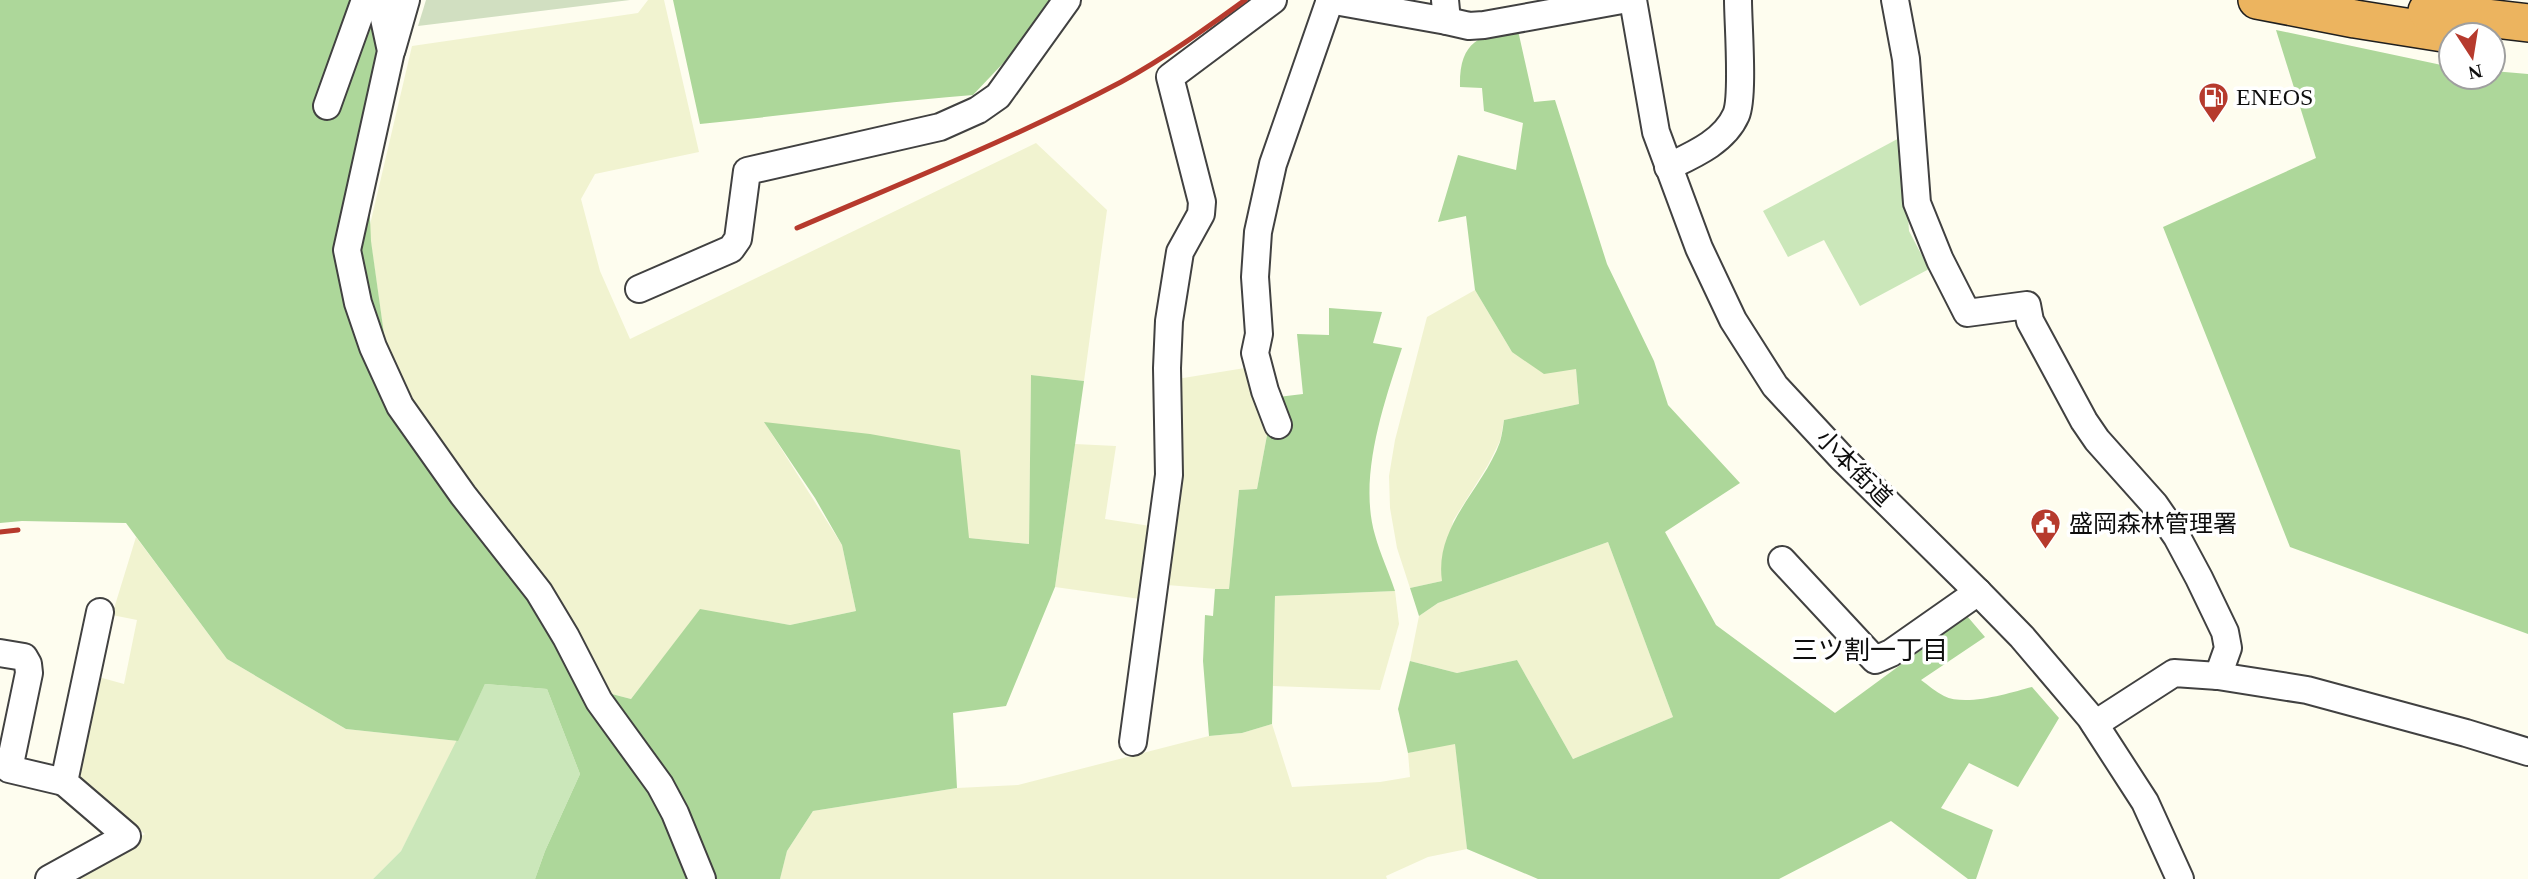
<svg xmlns="http://www.w3.org/2000/svg" width="2528" height="879" viewBox="0 0 2528 879" font-family="'Times New Roman','Noto Sans JP',serif">
<style>
.farmland{fill:#f1f3d0}
.green{fill:#cbe7ba}
.forest{fill:#add79a}
.cemetery{fill:#d1dfc1}
.lines{fill:none;stroke-linecap:round;stroke-linejoin:round}
.minor-casing{stroke:#414141;stroke-width:30}
.highway-casing{stroke:#1f1f1f;stroke-width:40}
.minor{stroke:#fff;stroke-width:26}
.highway{stroke:#ecb45f;stroke-width:37}
.rail{stroke:#b63a2d;stroke-width:5}
.labels{text-anchor:middle;dominant-baseline:central;stroke-width:7;stroke-linejoin:round;paint-order:stroke}
.poi-label{font-size:24px;fill:#0e0e0e;stroke:#fff;text-anchor:start}
.street-label{font-size:24px;fill:#0e0e0e;stroke:#fff}
.neighbourhood-label{font-size:26px;fill:#0e0e0e;stroke:#fff}
</style>
<rect width="100%" height="100%" fill="#fefdef"/>
<g class="farmland">
<polygon points="648,0 664,0 699,152 595,174 581,199 600,271 630,339 1036,143 1107,210 1084,381 1031,375 1029,544 969,538 765,423 842,545 856,611 790,625 700,610 631,699 604,692 537,565 477,491 419,414 396,377 385,341 369,229 412,46 638,13"/>
<polygon points="1475,290 1512,352 1576,369 1579,404 1504,420 1500,441 1488,465 1453,521 1442,581 1410,588 1397,548 1390,508 1389,476 1395,440 1427,317"/>
<polygon points="1245,368 1268,430 1257,489 1239,490 1229,590 1167,585 1177,379"/>
<polygon points="1075,444 1116,446 1105,519 1150,526 1140,599 1055,587"/>
<polygon points="136,537 227,659 346,729 458,741 401,851 373,879 72,879 145,834 74,780 95,676 124,684 137,620 112,615"/>
<polygon points="1608,542 1673,717 1573,759 1517,660 1457,673 1410,661 1419,616 1438,603"/>
<polygon points="1395,591 1399,624 1380,690 1273,686 1275,596"/>
<polygon points="1272,724 1292,787 1380,782 1410,777 1408,753 1455,743 1467,849 1428,857 1386,876 1387,879 780,879 787,851 813,811 957,788 1018,785 1209,736 1242,733"/>
</g>
<g class="green">
<polygon points="1903,136 1909,231 1929,269 1860,306 1824,240 1788,257 1763,211"/>
<polygon points="485,684 547,689 580,774 545,851 535,879 373,879 401,851"/>
</g>
<g class="forest">
<polygon points="0,0 403,0 369,194 371,241 385,341 396,377 419,414 477,491 537,565 604,692 631,699 700,609 790,625 856,611 842,545 815,498 764,422 870,434 960,450 969,538 1029,544 1031,375 1084,381 1055,587 1006,706 953,713 957,788 813,811 787,851 780,879 535,879 545,851 580,774 547,689 485,684 458,741 346,729 227,659 126,523 22,521 0,523"/>
<path d="M673 0H1057L1028 37 973 95C882 102 791 115 700 124Z"/>
<path d="M1517 26 1534 102 1555 100 1607 264 1654 361 1668 405 1740 483 1665 532 1716 625 1835 713 1967 616 1985 637 1921 680C1928 685 1936 692 1944 696 1966 707 2009 693 2032 687L2059 718 2018 787 1969 763 1941 808 1993 830 1976 879H1968L1891 821 1779 879H1538L1467 849 1455 744 1408 753 1398 709 1410 661 1457 673 1517 660 1573 759 1673 717 1608 542 1438 603 1419 616 1410 588 1442 581C1434 526 1483 489 1500 442 1502 435 1503 427 1504 420L1579 404 1576 369 1544 374 1512 352 1475 290 1466 216 1438 222 1458 155 1516 170 1523 123 1484 111 1482 88 1460 87C1459 41 1479 36 1517 26Z"/>
<polygon points="2276,30 2451,67 2451,77 2493,77 2493,71 2528,74 2528,634 2290,547 2163,227 2316,158"/>
<path d="M1329 308 1382 312 1373 343 1402 348C1384 403 1358 477 1375 535 1380 554 1389 572 1395 591L1275 596 1272 724 1242 733 1209 736 1203 661 1205 615 1213 616 1215 589H1229L1239 490 1257 489 1268 430H1291L1278 397 1303 394 1297 334 1329 335Z"/>
</g>
<polygon class="cemetery" points="426,0 630,0 418,26"/>
<g class="lines">
<defs>
<g id="minor">
<polyline points="380,0 391,51 347,250 358,303 373,347 400,406 463,495 539,592 566,637 599,701 660,785 675,813 702,879"/>
<polyline points="1329,0 1447,21 1445,0"/>
<polyline points="1633,0 1656,132 1699,248 1733,320 1775,386 1841,457 1978,592 2022,637 2090,717 2145,802 2180,879"/>
<polyline points="1895,0 1906,59 1917,203 1940,260 1967,313 2027,305 2030,321 2084,421 2097,440 2155,505 2177,537 2199,578 2225,632 2228,648 2218,676"/>
<polyline points="1447,21 1469,26 1484,25 1622,0"/>
<polyline points="392,49 406,0"/>
<polyline points="327,106 365,0"/>
<path d="M1668 167C1693 155 1724 142 1736 115 1744 97 1738 23 1738 0"/>
<polyline points="639,289 731,249 738,239 747,171 940,127 978,110 998,96 1067,0"/>
<polyline points="1278,425 1265,391 1255,353 1259,334 1255,277 1258,232 1273,164 1330,0"/>
<polyline points="1782,560 1875,660 1891,653 1978,592"/>
<polyline points="0,653 24,657 28,664 29,673 9,769 64,782"/>
<polyline points="2095,724 2174,673 2218,676 2307,690 2466,733 2528,752"/>
<polyline points="1133,742 1169,475 1167,368 1169,321 1180,252 1201,214 1202,202 1170,77 1273,0"/>
<polyline points="49,879 127,836 64,782 100,612"/>
</g>
<g id="highway">
<polyline points="2257,0 2355,19 2456,35"/>
<polyline points="2427,11 2528,23"/>
</g>
</defs>
<use href="#minor" class="minor-casing"/>
<use href="#highway" class="highway-casing"/>
<use href="#minor" class="minor"/>
<use href="#highway" class="highway"/>
<g class="rail">
<path d="M797 228C906 181 1017 137 1121 82 1165 58 1205 29 1245 0"/>
<polyline points="0,532 18,530"/>
</g>
</g>
<defs>
<symbol id="fuel-pin" viewBox="-11 -11 22 30"><path d="M0 17L-7.5 6A9.5 9.5 0 1 1 7.5 6Z" fill="#b63a2d" stroke="#fff"/><path d="M-5.5-6h7V0h2V4h1.3V-2.5L3-4.5l.8-.8L6-3V5H2.5V1h-1V6h-7ZM-4.2-4.7v3.2H.2V-4.7Z" fill="#fff"/></symbol>
<symbol id="civic-pin" viewBox="-11 -11 22 30"><path d="M0 17L-7.5 6A9.5 9.5 0 1 1 7.5 6Z" fill="#b63a2d" stroke="#fff"/><path d="M-.6-6.5H3V-4.5H.6V-3L4-1V1h2V6H-6V1h2V-1L-.6-3ZM-1.2 2.5V6h2.4V2.5Z" fill="#fff"/></symbol>
</defs>
<g fill-rule="evenodd">
<use href="#fuel-pin" x="2196" y="80" width="35" height="47"/>
<use href="#civic-pin" x="2028" y="506" width="35" height="47"/>
</g>
<g class="labels">
<g class="poi-label">
<text x="2236" y="97">ENEOS</text>
<text x="2069" y="524">盛岡森林管理署</text>
</g>
<g class="street-label">
<text transform="translate(1854 468) rotate(45)">小本街道</text>
</g>
<g class="neighbourhood-label">
<text x="1870" y="650">三ツ割一丁目</text>
</g>
</g>
<g transform="translate(2472 56) rotate(168)"><circle r="33" fill="#ffffff" stroke="#9f9f9f" stroke-width="2"/>
<path d="M0-5L12 26L0 18L-12 26Z" fill="#b63a2d"/>
<text y="-10" font-size="19" font-weight="bold" text-anchor="middle" fill="#0e0e0e">N</text>
</g>
</svg>
